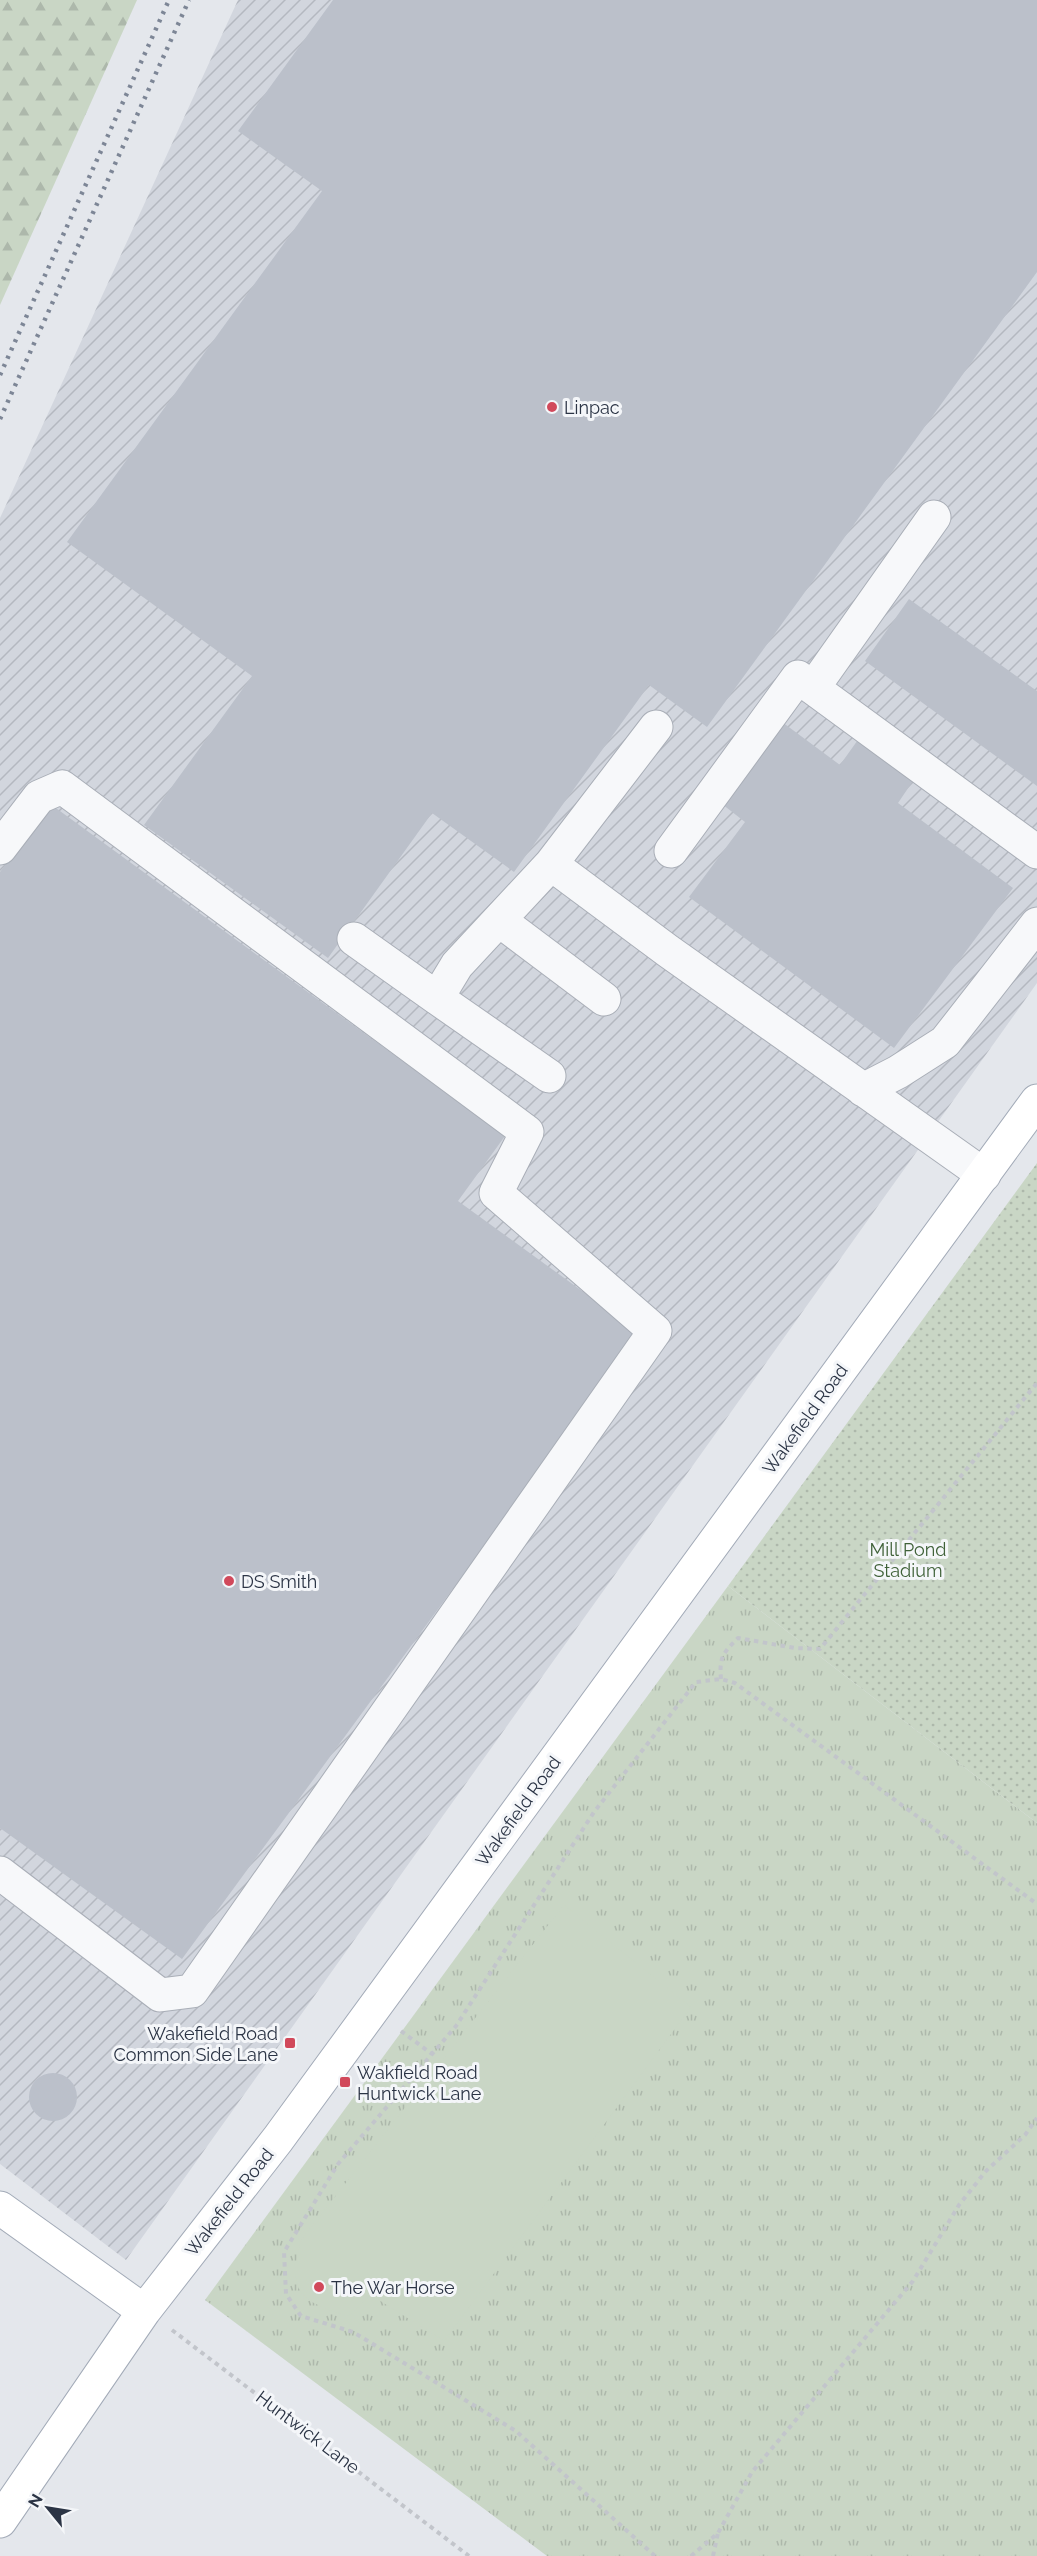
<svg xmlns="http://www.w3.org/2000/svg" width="1037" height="2556" font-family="Raleway,sans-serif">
  <defs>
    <pattern id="industrial-furrows" width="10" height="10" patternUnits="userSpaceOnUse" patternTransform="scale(1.5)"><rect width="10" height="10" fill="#d2d6de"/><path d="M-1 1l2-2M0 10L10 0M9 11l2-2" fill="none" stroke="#b4b8c0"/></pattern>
    <pattern id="grass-tufts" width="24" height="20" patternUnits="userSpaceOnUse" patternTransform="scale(1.5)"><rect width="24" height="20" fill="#c9d6c5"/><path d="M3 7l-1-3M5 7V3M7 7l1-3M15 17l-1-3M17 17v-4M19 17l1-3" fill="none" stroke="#adb8ab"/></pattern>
    <pattern id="forest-firs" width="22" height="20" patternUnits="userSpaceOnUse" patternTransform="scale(1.5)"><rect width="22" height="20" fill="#c9d6c5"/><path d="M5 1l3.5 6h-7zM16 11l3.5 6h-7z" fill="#adb8ab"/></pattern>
    <pattern id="park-dots" width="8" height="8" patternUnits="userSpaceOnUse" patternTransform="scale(1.5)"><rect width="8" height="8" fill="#c9d6c5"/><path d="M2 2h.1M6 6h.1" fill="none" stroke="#adb8ab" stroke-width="1.8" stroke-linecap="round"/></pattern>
  </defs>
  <rect width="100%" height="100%" fill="#e4e7ec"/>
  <path fill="url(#industrial-furrows)" d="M238,0H1037V983L126,2260L0,2164V518Z"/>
  <path fill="url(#grass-tufts)" d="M728,1586L1037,1823V2556H547L205,2300Z"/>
  <path fill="url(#forest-firs)" d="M0,0H137L0,305Z"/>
  <path fill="url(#park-dots)" d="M1037,1163V1823L728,1586Z"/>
  <path fill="#c9d6c5" d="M564,1905L691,2007L444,2341L371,2295L348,2316C300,2301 287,2293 301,2240Z"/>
  <path fill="#bbc0ca" d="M333,0H1037V272L707,727L649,685L514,872L432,813L328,958L144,825L252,676L67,542L322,191L238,131Z
    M909,599L1037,691V786L865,661Z
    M782,722L840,765L860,737L915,778L898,803L1013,888L894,1048L689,897L745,822L722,804Z
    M49,803L505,1136L458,1201L640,1333L182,1959L0,1828V872Z
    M29 2097a24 24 0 1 1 48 0a24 24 0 1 1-48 0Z"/>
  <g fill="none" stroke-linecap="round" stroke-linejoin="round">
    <defs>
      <path id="minor" d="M813,688L934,517
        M0,848L39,797L62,787L527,1132L496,1193L655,1331L192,1991L160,1995L0,1873
        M671,851L798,677L1037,852
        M551,864L656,727
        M499,920L604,999
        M354,939L437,998L457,965L551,864L668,951L984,1175
        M437,998L549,1076
        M863,1090L898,1072L945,1042L1037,924"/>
      <path id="major" d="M0,2208L144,2311
        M0,2521L144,2311L278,2139L1037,1101"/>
    </defs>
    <use href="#minor" stroke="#a9aeb7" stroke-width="35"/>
    <use href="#major" stroke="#a3abb8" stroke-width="35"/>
    <path stroke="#c2c5cb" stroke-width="4" stroke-dasharray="4.5 4.5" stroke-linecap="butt" d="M721,1679C719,1657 723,1653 738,1638L795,1648L820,1649L1037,1383
      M401,2031L432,2054
      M172,2330L469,2556
      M655,2556L516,2431L353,2332L301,2316L286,2294L284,2252L338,2164L456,2026L594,1812L696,1682L721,1679L735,1683L1037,1904
      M691,2556L718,2533L752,2472L913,2281L959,2205L986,2171L1025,2135L1037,2118
      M713,2556L718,2533"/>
    <use href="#minor" stroke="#f7f8fa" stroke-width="33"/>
    <use href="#major" stroke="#fff" stroke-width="33"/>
    <path stroke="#7d8696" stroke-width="4.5" stroke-dasharray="3 6" stroke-linecap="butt" d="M0,375L169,0
      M0,419L189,0"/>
  </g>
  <g fill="#d1495b" stroke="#f4f6f9" stroke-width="2">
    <circle cx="552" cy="407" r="6"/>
    <circle cx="229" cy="1581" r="6"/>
    <rect x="284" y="2037" width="12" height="12" rx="3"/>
    <rect x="339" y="2076" width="12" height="12" rx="3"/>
    <circle cx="319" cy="2287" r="6"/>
  </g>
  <g text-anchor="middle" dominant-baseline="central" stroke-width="6" stroke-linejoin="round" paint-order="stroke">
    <g font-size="18" fill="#2b3445" stroke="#f4f6f9" text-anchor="start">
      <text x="564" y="407">Linpac</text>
      <text x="241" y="1581">DS Smith</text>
      <text x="278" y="2033" text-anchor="end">Wakefield Road<tspan x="278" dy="21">Common Side Lane</tspan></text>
      <text x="357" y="2072">Wakfield Road<tspan x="357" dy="21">Huntwick Lane</tspan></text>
      <text x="331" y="2287">The War Horse</text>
    </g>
    <g font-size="18" fill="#2b3445" stroke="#f4f6f9">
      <text transform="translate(805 1419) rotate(-54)">Wakefield Road</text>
      <text transform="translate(518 1811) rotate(-54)">Wakefield Road</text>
      <text transform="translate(229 2202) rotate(-52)">Wakefield Road</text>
      <text transform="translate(308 2432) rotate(37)">Huntwick Lane</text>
    </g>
    <g font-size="18" fill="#3f6138" stroke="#f4f6f9">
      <text x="908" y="1549">Mill Pond<tspan x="908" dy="21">Stadium</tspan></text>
    </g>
  </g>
  <g transform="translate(48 2508) rotate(300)" stroke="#f4f6f9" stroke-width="4.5" paint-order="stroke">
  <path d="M0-4.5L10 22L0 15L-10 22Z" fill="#2b3445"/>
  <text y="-9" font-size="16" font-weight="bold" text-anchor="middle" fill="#2b3445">N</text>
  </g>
</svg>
